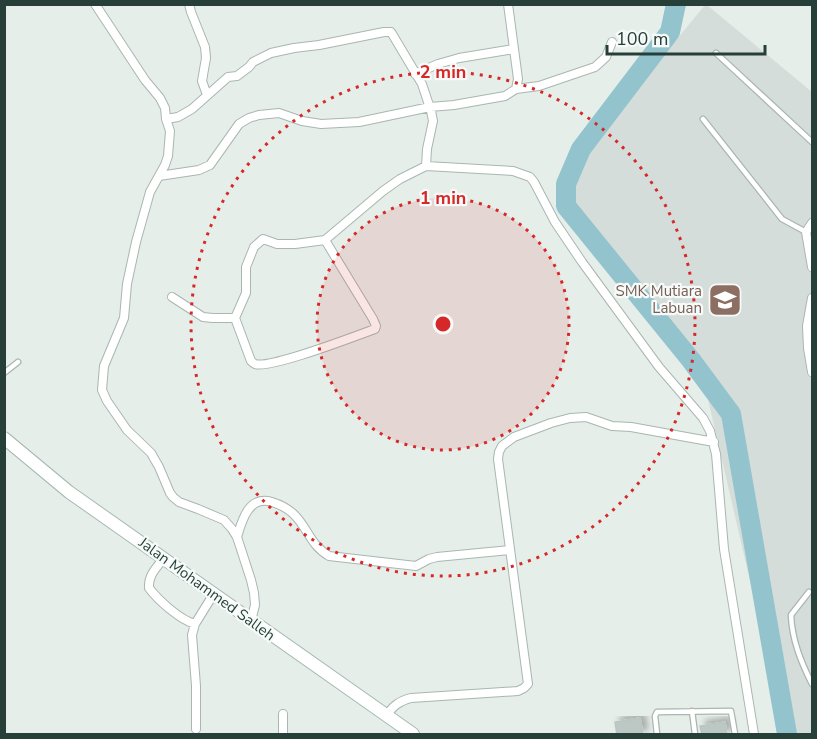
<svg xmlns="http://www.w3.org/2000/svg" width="817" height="739" font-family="'Nunito Sans',sans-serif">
  <defs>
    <filter id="shadow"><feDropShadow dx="5" dy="-5" stdDeviation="3" flood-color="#0004"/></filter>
  </defs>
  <rect width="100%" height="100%" fill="#e6eeea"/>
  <path fill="#d4ddd9" d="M705,5H707L812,92V734H786L780,711L707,395L568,204L581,156Z"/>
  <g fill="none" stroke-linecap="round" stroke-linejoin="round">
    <path stroke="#93c4cd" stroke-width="20" d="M676,4L670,32L581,149L566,184V206L691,360L731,414L787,734"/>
  </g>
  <path fill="#bbc8c3" stroke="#b9c7c1" stroke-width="1.5" filter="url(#shadow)" d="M640,718L643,735H617L615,722Z
    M725,722L727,735H702L700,726Z"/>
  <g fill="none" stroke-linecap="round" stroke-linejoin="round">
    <defs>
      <path id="service" d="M716,53L812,142
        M703,119L782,219L806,232
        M4,373L18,362
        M809,592L791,615C792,640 801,662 812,684
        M692,711L695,734
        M657,734L655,716L657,712L731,711L735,734"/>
      <path id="minor" d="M95,4L145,80L160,98L165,108L166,119L170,131L168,156L165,165L150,192L136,242L127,284L124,318L104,366L102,390L107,401L127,430L151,453L159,467L170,493L173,497L179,502L198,509L224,520L232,529L237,537L251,580L254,593L255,605L251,621
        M189,4L191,12L205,47L206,58L202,81L207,95
        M508,4L518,79L516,89
        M415,74L438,64L459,58L514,49
        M166,119L178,117L192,109L228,77L237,76L249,67L253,62L271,53L294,48L319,45L384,32H391L422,84L431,111L433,121L427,149L426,166
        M159,176L199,170L210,165L239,124L249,118L259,115L279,113L302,121L321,124L359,122L430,107L454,105L505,96L516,89L539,86L595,67L606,57L612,42
        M812,223L806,232L812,267
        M172,297L203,317L213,318H235L251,361C252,362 253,363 255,364C271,369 355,336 375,329L376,326L373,319L325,240
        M812,298L807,326L808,348L812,372
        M235,318L246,293V267L254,247L263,239L277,244H295L325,240L383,191L400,179L426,166L513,171L530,177L534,182L555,222L582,262L659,367L703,418L710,431L716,454L724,549L754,734
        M237,537C242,520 249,495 272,502C308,513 303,541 329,556L416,566L429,559L437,557L510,550
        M164,558C157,567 148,575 149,588C158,600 180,620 195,624L192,635L196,686V729
        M195,624L213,595
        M283,714V734
        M386,716C393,706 399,701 411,698L518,691L524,688L528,684L498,459L499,452L502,446L514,437L551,423L570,418L586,417L612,426L631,427L714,442"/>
      <path id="secondary" d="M4,438L69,492L413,734"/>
    </defs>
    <use href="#service" stroke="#a9b6b1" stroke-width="7"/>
    <use href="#minor" stroke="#a9b6b1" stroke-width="10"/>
    <use href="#secondary" stroke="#a5b9b2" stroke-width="14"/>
    <use href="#service" stroke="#fff" stroke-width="4.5"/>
    <use href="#minor" stroke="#fff" stroke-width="8"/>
    <use href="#secondary" stroke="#fff" stroke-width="12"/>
  </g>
  <circle cx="443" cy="324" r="126" fill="#d62828" fill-opacity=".12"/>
  <g fill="none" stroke="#d62828" stroke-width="3" stroke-dasharray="3 6">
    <circle cx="443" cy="324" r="126"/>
    <circle cx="443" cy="324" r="252"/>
  </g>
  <defs>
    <symbol id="school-square" viewBox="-11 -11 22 22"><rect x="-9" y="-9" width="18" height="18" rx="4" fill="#8d6e63" stroke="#f6faf8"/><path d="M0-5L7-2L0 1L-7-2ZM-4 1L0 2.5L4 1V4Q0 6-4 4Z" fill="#fff"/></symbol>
  </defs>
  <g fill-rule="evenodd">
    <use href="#school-square" x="706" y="281" width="38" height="38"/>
  </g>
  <g text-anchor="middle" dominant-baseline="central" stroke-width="4.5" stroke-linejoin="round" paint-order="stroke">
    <g font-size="15" fill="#785e54" stroke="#f6faf8" text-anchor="end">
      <text x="702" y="291">SMK Mutiara<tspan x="702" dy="17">Labuan</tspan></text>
    </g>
    <g font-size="15" fill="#263f38" stroke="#f6faf8">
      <text transform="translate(207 589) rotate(36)">Jalan Mohammed Salleh</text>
    </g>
  </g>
  <circle cx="443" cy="324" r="9" fill="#d62828" stroke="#f6faf8" stroke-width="3"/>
  <g font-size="18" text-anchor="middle" font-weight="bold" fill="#d62828" stroke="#f6faf8" stroke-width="4.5" stroke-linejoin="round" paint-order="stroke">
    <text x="443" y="78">2 min</text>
    <text x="443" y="204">1 min</text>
  </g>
  <rect width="817" height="739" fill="none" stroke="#263f38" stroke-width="12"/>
  <path d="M607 45v9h158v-9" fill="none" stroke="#263f38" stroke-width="3"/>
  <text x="616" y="45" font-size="18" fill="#263f38" stroke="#f6faf8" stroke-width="4.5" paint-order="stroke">100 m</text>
</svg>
